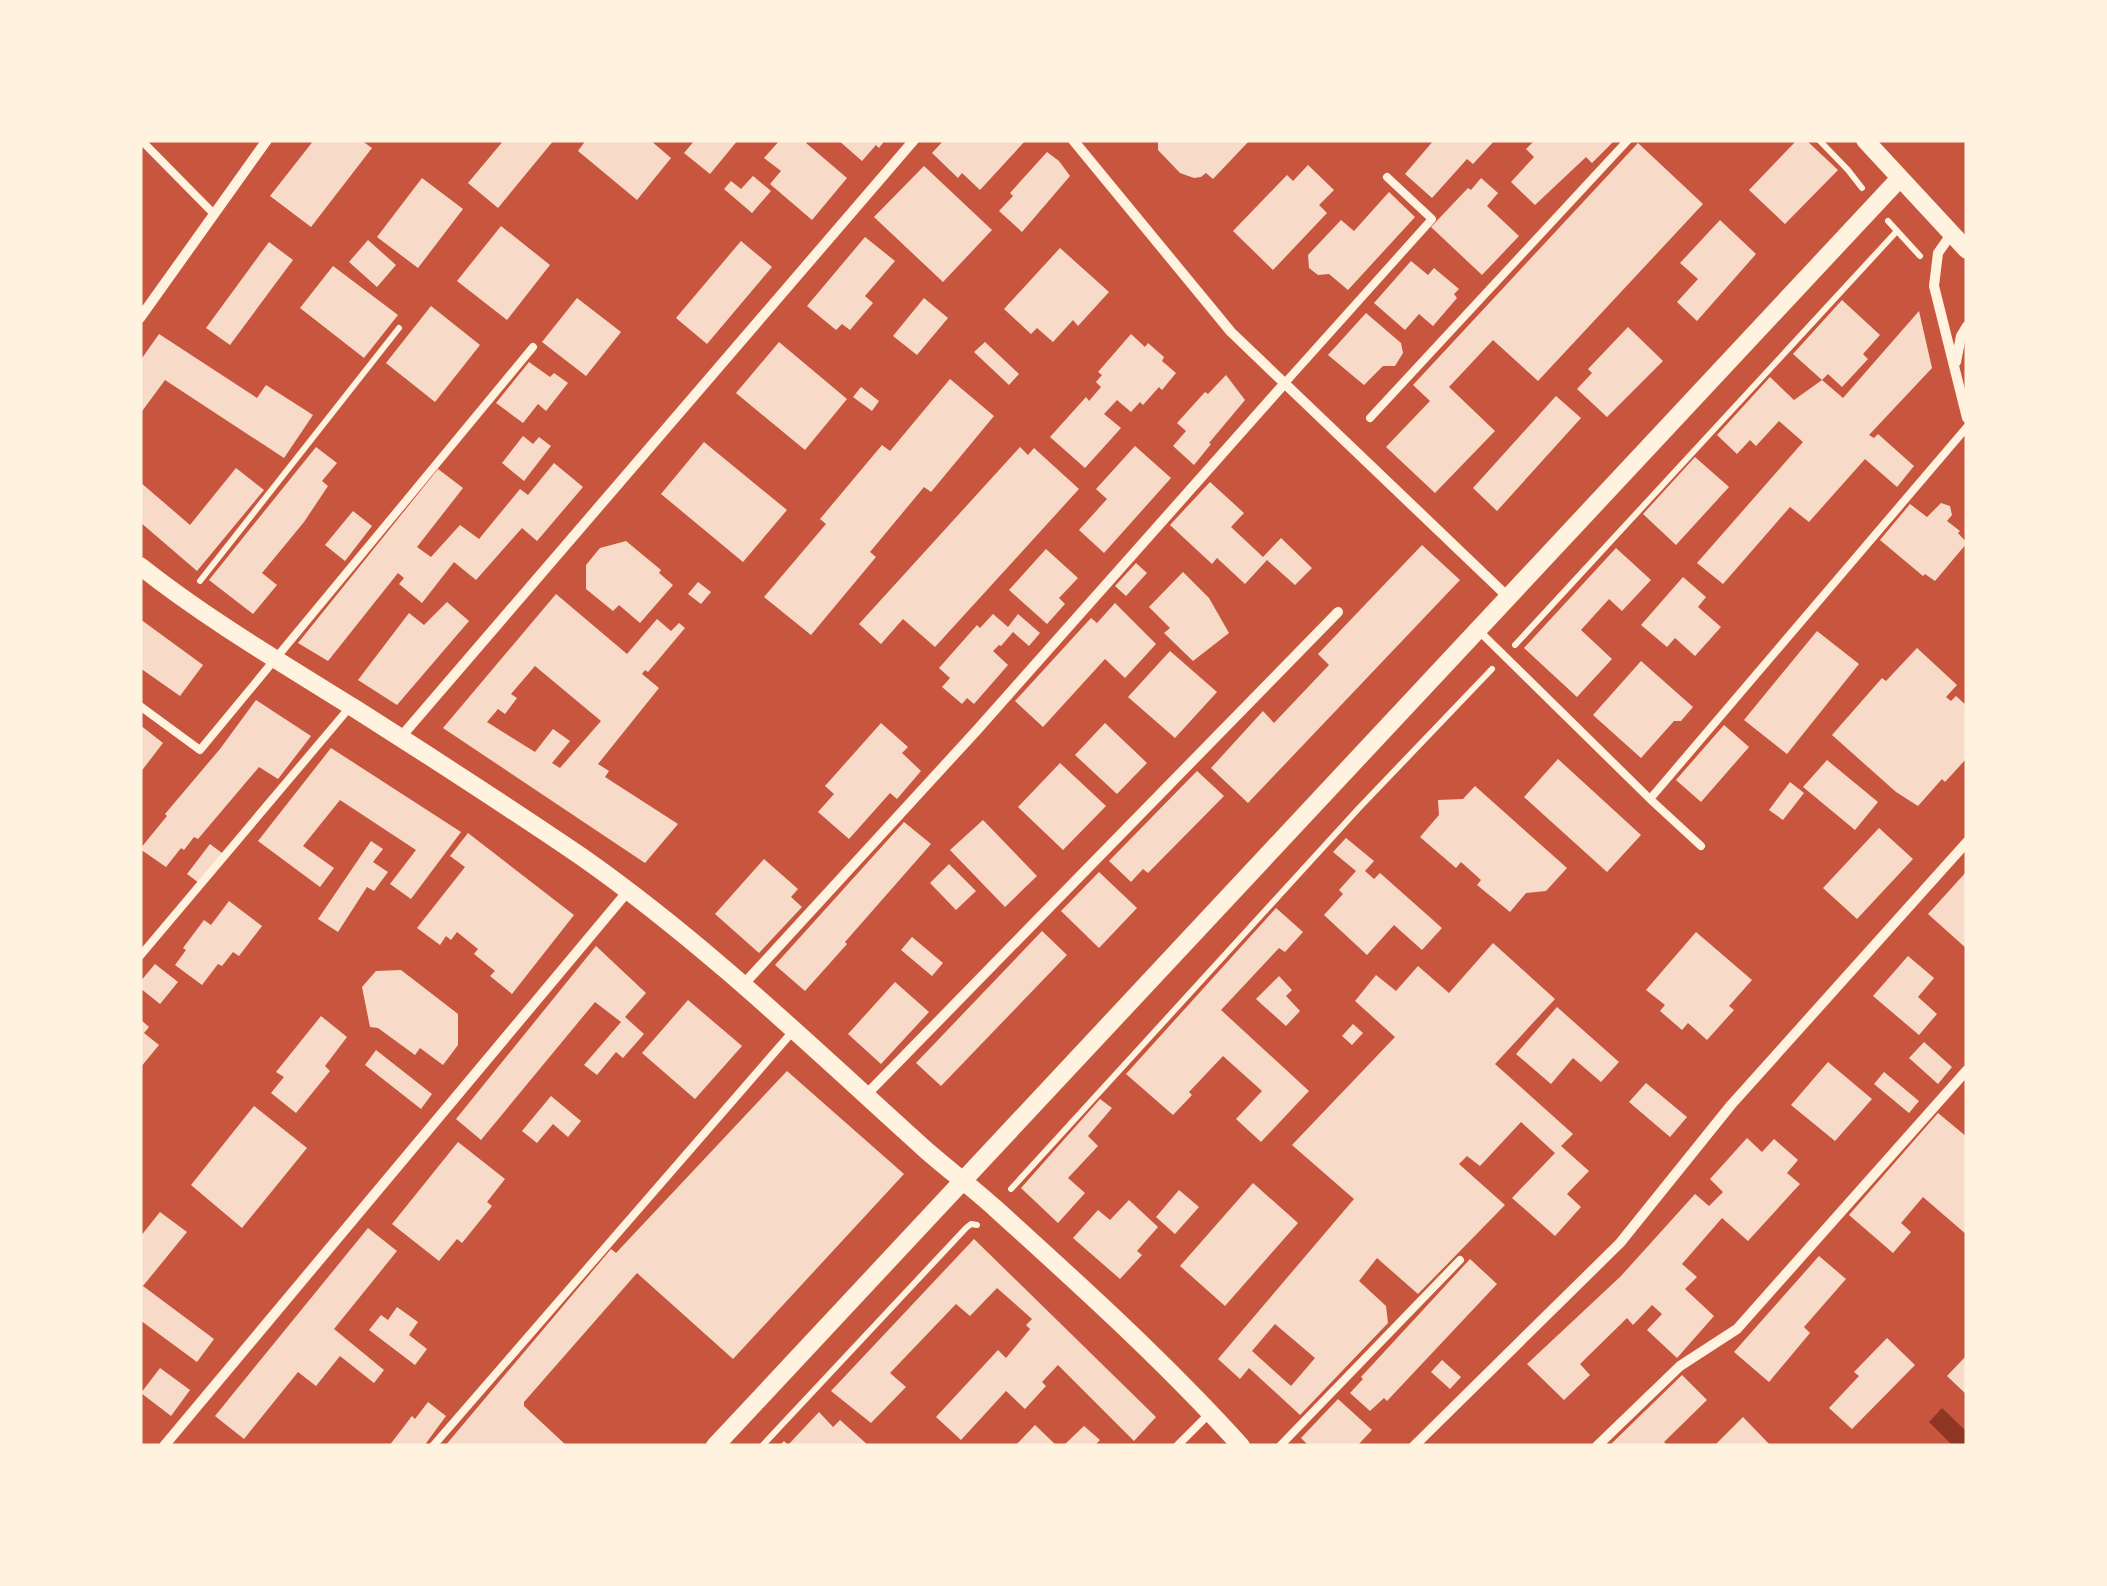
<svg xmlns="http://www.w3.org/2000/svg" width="2107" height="1586" font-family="Lato,sans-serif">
  <rect width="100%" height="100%" fill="#c8553d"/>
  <path fill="#8f3625" d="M1942,1408L1967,1432V1446H1953L1929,1422Z"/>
  <path fill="#f7dbc8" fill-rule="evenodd" d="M314,140H361L372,148L311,227L270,196Z
    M504,140H554L498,208L468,183Z
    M586,140H650L671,158L637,200L578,151Z
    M695,140H738L710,174L684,153Z
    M780,140H809L806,143L847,178L812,220L770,184L781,171L764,158Z
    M838,140H885L879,148L876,145L862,161Z
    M944,140H1026L980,190L962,173L958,178L932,153Z
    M1158,140H1250L1213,179L1206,173L1201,177L1194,178L1180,173L1158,150Z
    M1434,140H1495L1473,164L1467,159L1432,198L1405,174Z
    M1535,140H1615L1592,163L1586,157L1535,205L1511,182L1534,157L1526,149Z
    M1797,140H1806L1838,170L1785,224L1749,190Z
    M1638,143L1703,204L1538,381L1493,340L1449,387L1495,431L1435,493L1386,447L1430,401L1413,385Z
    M1047,152L1059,161L1070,176L1022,232L999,211L1013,196L1010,193Z
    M1308,165L1334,190L1319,205L1327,213L1273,270L1233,231L1287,175L1293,181Z
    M924,166L992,230L943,282L874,217Z
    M753,176L771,191L752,213L724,189L731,181L741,189Z
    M422,178L463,209L418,268L377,237Z
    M1481,178L1498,193L1487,206L1519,236L1482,275L1431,227L1468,188L1471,190Z
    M1389,192L1415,217L1348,290L1329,274L1318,275L1309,268L1308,255L1341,220L1354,231Z
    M1720,220L1756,254L1697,321L1677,302L1698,279L1680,263Z
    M501,226L550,265L507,320L457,281Z
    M865,237L895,261L865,296L873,303L850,330L842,324L836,330L807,306Z
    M368,240L396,265L377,287L349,262Z
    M741,241L772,267L707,344L676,318Z
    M269,242L293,260L230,345L206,328Z
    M1060,248L1109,292L1078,326L1073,320L1053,342L1037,328L1031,334L1004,309Z
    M1411,261L1428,275L1434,268L1459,289L1454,294L1457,298L1433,326L1419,314L1405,330L1374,303Z
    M333,266L398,315L364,358L300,308Z
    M577,298L621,332L586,376L542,342Z
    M924,298L948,318L917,355L893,336Z
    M1842,300L1880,335L1863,354L1868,359L1842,387L1828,374L1822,380L1843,398L1919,311L1932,368L1869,435L1874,438L1878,434L1914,466L1897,487L1865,459L1809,522L1790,507L1723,584L1697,563L1803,442L1779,421L1756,446L1750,440L1737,454L1717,435L1770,377L1794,400L1822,380L1793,354Z
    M431,306L480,345L435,402L386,363Z
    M1366,313L1401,343L1403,353L1395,366H1383L1364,385L1328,355Z
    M1628,327L1663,361L1607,417L1577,389L1592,373L1588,369Z
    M159,334L257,398L266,385L313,415L284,458L165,380L140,414V361Z
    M1131,334L1145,347L1148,343L1164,357L1162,361L1176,373L1162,390L1159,387L1143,405L1140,402L1131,412L1117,400L1104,414L1121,428L1085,468L1050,437L1086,397L1089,401L1101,387L1096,382L1102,375L1098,372Z
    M779,342L847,399L805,450L736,393Z
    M985,342L1019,374L1009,385L974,352Z
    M529,362L550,377L554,373L568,383L546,411L538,404L523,423L496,403Z
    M1226,375L1245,400L1209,443L1211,444L1194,465L1173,446L1186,431L1177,423L1205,392L1208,394Z
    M950,379L994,416L931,492L924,487L870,552L876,557L811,635L764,597L826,524L820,519L882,445L890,451Z
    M861,387L879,401L872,411L853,397Z
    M1556,396L1581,418L1497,511L1473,488Z
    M523,436L533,444L539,437L551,446L524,481L502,463Z
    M704,442L787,510L743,562L661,494Z
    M1135,446L1171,478L1104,553L1079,530L1107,499L1096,489Z
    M316,447L337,463L322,481L328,486L304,522L262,573L277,585L253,614L209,580Z
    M1020,447L1028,455L1034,448L1079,489L935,647L903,619L881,644L859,624Z
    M1695,457L1729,487L1676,545L1643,514Z
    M554,463L583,487L537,541L522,528L476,580L454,562L422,603L399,584L404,578L398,573L328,661L298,643L438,469L463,488L417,547L431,557L460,525L479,539L520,489L528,495Z
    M236,468L264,490L197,571L140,522V482L190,525Z
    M1210,482L1244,513L1231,527L1263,557L1281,538L1312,568L1295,585L1267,560L1245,584L1217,558L1212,564L1170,525Z
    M1941,503L1950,506L1952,515L1947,521L1960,531L1958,533L1967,543L1935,581L1925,574L1923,576L1880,540L1910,504L1927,517Z
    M353,511L372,526L345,561L325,545Z
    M626,541L661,570L659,573L673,585L640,623L619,605L613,611L586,589V565L600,548Z
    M1422,545L1460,580L1248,803L1211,768L1263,711L1274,723L1329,665L1318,654Z
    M1616,548L1651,580L1622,611L1609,599L1581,630L1612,659L1577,697L1524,648Z
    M1046,549L1078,578L1059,598L1065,604L1047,624L1009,590Z
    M1136,563L1147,573L1126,596L1115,586Z
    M1183,572L1209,598L1229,633L1193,661L1164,633L1170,628L1149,607Z
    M1683,577L1706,597L1698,607L1721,627L1695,656L1675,638L1667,647L1641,625Z
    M698,582L711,592L701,604L688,594Z
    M556,594L627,654L657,619L671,631L679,623L685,628L648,672L645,670L642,674L659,688L598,764L609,771L605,777L678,824L645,863L443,728ZM535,666L601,721L560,768L552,763L570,741L553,729L535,752L487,722L498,709L505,714L517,698L511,694Z
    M447,602L469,621L397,705L358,680L409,613L424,625Z
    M1115,603L1156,644L1125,678L1105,659L1043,727L1015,701L1091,618L1097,623Z
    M993,614L1008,627L1018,614L1040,633L1029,646L1013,632L1001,646L999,645L993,651L1008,665L974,704L967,698L962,704L942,687L950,678L939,668L977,625L980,628Z
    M140,619L203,665L180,696L140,668Z
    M1817,631L1859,664L1787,754L1744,720Z
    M1917,648L1957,685L1946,697L1951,701L1956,696L1967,706V758L1945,782L1942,779L1918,806L1896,792L1832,735L1882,678L1886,681Z
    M1170,651L1217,692L1175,738L1128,697Z
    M1641,661L1693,707L1681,721H1674L1641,758L1593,715Z
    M256,700L311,736L278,779L259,767L198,839L194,837L184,850L181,848L166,867L140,849L167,816L165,814L220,749Z
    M881,723L908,747L902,753L921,771L897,799L890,793L849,839L818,812L834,794L825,786Z
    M1105,723L1147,763L1117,794L1075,755Z
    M140,725L163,743L140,773Z
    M1724,725L1749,747L1701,802L1676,780Z
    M331,748L461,832L411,899L390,884L416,850L340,800L303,846L334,868L320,887L258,841Z
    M1558,759L1641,835L1607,872L1524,797Z
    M1827,760L1878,802L1855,830L1803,787Z
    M1060,763L1106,806L1063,850L1018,807Z
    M1197,771L1224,796L1148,873L1143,869L1131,882L1109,861Z
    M1790,782L1804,793L1783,820L1769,810Z
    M1475,786L1567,868L1546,891L1526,893L1510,912L1477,885L1481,880L1461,862L1456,868L1420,837L1439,815L1438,800L1463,799Z
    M983,820L1037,876L1005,907L950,850Z
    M904,822L931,844L845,942L847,944L805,991L775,965Z
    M1879,828L1913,859L1857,919L1823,888Z
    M468,833L574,915L512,994L490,976L495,971L474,954L478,949L457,932L451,940L446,936L440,945L417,928L465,867L450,856Z
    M1346,838L1374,861L1365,871L1374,879L1380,873L1442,928L1422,950L1394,925L1367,955L1324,915L1343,894L1339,890L1356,871L1333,852Z
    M371,841L383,849L373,862L388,872L374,891L367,887L338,932L318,919Z
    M210,844L222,853L199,883L187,874Z
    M764,859L798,889L791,897L802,907L759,953L715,914Z
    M949,864L976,891L956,910L930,883Z
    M1967,871V949L1928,914Z
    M1099,872L1137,908L1099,948L1061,911Z
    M229,901L262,926L239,956L233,952L222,966L218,964L202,985L175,965L186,950L183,948L204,920L211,925Z
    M1276,908L1303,932L1285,952L1279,948L1221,1010L1309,1091L1261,1142L1236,1119L1262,1091L1223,1056L1189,1092L1192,1095L1173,1115L1126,1074Z
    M1042,931L1067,955L941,1086L916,1063Z
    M1696,932L1752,980L1729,1006L1734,1010L1707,1040L1688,1023L1682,1030L1660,1011L1665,1005L1646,990Z
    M912,937L943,963L932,976L901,950Z
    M1493,943L1555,999L1495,1064L1573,1134L1561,1146L1589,1171L1567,1194L1581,1207L1555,1236L1512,1198L1555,1153L1521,1122L1480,1166L1467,1156L1459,1164L1505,1205L1418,1294L1377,1258L1359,1281L1386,1306L1388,1323L1300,1415L1249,1368L1240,1379L1218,1359L1354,1199L1292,1145L1395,1037L1355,1001L1376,975L1396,991L1418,966L1449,993ZM1275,1324L1315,1358L1291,1386L1252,1351Z
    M596,946L646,993L625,1017L644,1034L623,1058L616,1052L597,1075L584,1065L621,1022L595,1002L481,1140L456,1119Z
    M1908,956L1934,978L1918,997L1937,1014L1919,1035L1873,996Z
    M155,964L178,982L160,1004L140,988V982Z
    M401,970L458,1014V1045L443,1065L420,1048L415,1055L378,1028L370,1027L362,987L376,971Z
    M1279,976L1292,990L1286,996L1300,1011L1286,1026L1256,999Z
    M895,982L929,1012L881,1064L848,1034Z
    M688,1000L742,1046L695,1099L642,1053Z
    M1557,1007L1619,1062L1601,1082L1573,1058L1551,1084L1516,1054Z
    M321,1016L347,1037L325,1066L330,1071L296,1113L271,1093L284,1077L276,1072Z
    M140,1019L149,1027L144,1033L159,1045L140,1068Z
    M1353,1024L1363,1033L1352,1045L1342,1036Z
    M1924,1042L1952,1067L1938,1084L1909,1058Z
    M376,1050L432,1094L421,1109L365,1065Z
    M1828,1062L1872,1099L1835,1141L1791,1105Z
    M787,1071L904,1174L733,1359L637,1273L524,1402V1406L567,1446H445L611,1249L616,1253Z
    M1884,1072L1919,1101L1909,1113L1874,1084Z
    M1646,1083L1687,1117L1670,1137L1629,1102Z
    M551,1096L581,1121L568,1137L553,1124L537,1143L522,1131Z
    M1100,1099L1112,1108L1088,1136L1098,1146L1068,1178L1085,1193L1058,1223L1021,1188Z
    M254,1106L307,1148L242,1228L191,1185Z
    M1938,1113L1967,1137V1235L1923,1197L1901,1223L1911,1232L1893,1253L1849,1215Z
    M1747,1138L1762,1152L1774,1139L1798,1160L1787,1173L1800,1184L1748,1241L1722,1218L1682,1264L1697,1277L1685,1289L1714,1316L1677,1358L1647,1330L1662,1314L1652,1305L1633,1325L1627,1318L1580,1364L1590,1375L1564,1400L1527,1364L1621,1276L1695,1194L1709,1206L1723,1192L1710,1179Z
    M458,1142L505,1179L487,1202L492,1206L462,1243L457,1239L439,1261L392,1224Z
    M1253,1183L1298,1223L1225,1306L1180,1266Z
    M1179,1190L1199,1207L1175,1234L1156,1217Z
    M1129,1200L1158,1227L1137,1251L1142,1255L1120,1279L1073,1238L1098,1210L1110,1220Z
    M160,1212L187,1232L143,1286L214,1339L197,1362L140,1320V1291L143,1286L140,1284V1237Z
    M368,1228L397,1251L334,1329L384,1370L374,1383L340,1356L316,1386L298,1372L244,1439L215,1416Z
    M974,1239L1156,1417L1134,1441L1058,1365L1042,1382L1046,1386L1025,1409L1006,1391L961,1440L936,1417L998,1350L1006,1358L1030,1329L1026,1325L1032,1319L997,1288L970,1316L956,1304L890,1373L906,1387L871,1423L831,1391Z
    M1819,1256L1846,1279L1804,1327L1810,1333L1769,1382L1734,1352Z
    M1470,1259L1497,1284L1387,1401L1384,1398L1370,1411L1350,1393L1363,1379L1361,1377Z
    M397,1307L418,1322L409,1335L427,1349L415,1365L369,1330L381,1315L388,1320Z
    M1887,1338L1915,1365L1852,1429L1829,1408L1859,1376L1854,1372Z
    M1967,1355V1395L1947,1376Z
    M1442,1360L1461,1377L1450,1389L1431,1372Z
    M160,1368L190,1390L171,1416L141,1393Z
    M1682,1375L1707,1400L1664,1442L1668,1446H1609Z
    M1338,1399L1372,1430L1357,1446H1309L1301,1438Z
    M428,1402L446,1416L424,1446H389L412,1416L415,1419Z
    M819,1412L833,1427L840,1420L869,1446H779L784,1441L788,1445Z
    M1743,1417L1771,1446H1714Z
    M1035,1425L1057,1446H1015Z
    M1084,1426L1100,1440L1094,1446H1063Z"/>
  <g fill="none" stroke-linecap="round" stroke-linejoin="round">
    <path stroke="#fff3e0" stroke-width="6" d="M1819,140L1848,170L1862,188
      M1888,221L1920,256
      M200,581L399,328
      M1515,645L1897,231
      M1011,1189L1359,808L1492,669
      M762,1446L966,1228L971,1224L977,1225"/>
    <path stroke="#fff3e0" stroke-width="8" d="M141,140L214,214
      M1284,384L1432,219L1387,177
      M1370,418L1628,140
      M1477,629L1650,799L1701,846
      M140,706L200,750L533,347
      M1650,799L1967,427
      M140,956L350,707
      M433,1446L794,1030
      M1177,1446L1209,1414
      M1280,1446L1460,1260"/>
    <path stroke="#fff3e0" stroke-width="10" d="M1073,140L1231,332L1508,597
      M1952,233L1938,253L1934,286L1967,418
      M140,318L267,140
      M1956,362L1961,336L1967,326
      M400,738L914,140
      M743,985L977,730L1284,384
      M866,1095L1338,612
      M164,1446L628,891
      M1414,1446L1620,1243L1731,1105L1967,842
      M1597,1446L1680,1366L1737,1329L1967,1070"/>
    <path stroke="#fff3e0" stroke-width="18" d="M1865,140L1967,250
      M140,566C207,619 282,663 354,708C431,757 507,806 582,857C706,944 815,1050 927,1151C950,1171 974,1189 996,1209C1080,1285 1165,1362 1241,1446
      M715,1446L1900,178"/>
  </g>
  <rect width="2107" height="1586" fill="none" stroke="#fff3e0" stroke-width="285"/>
</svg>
